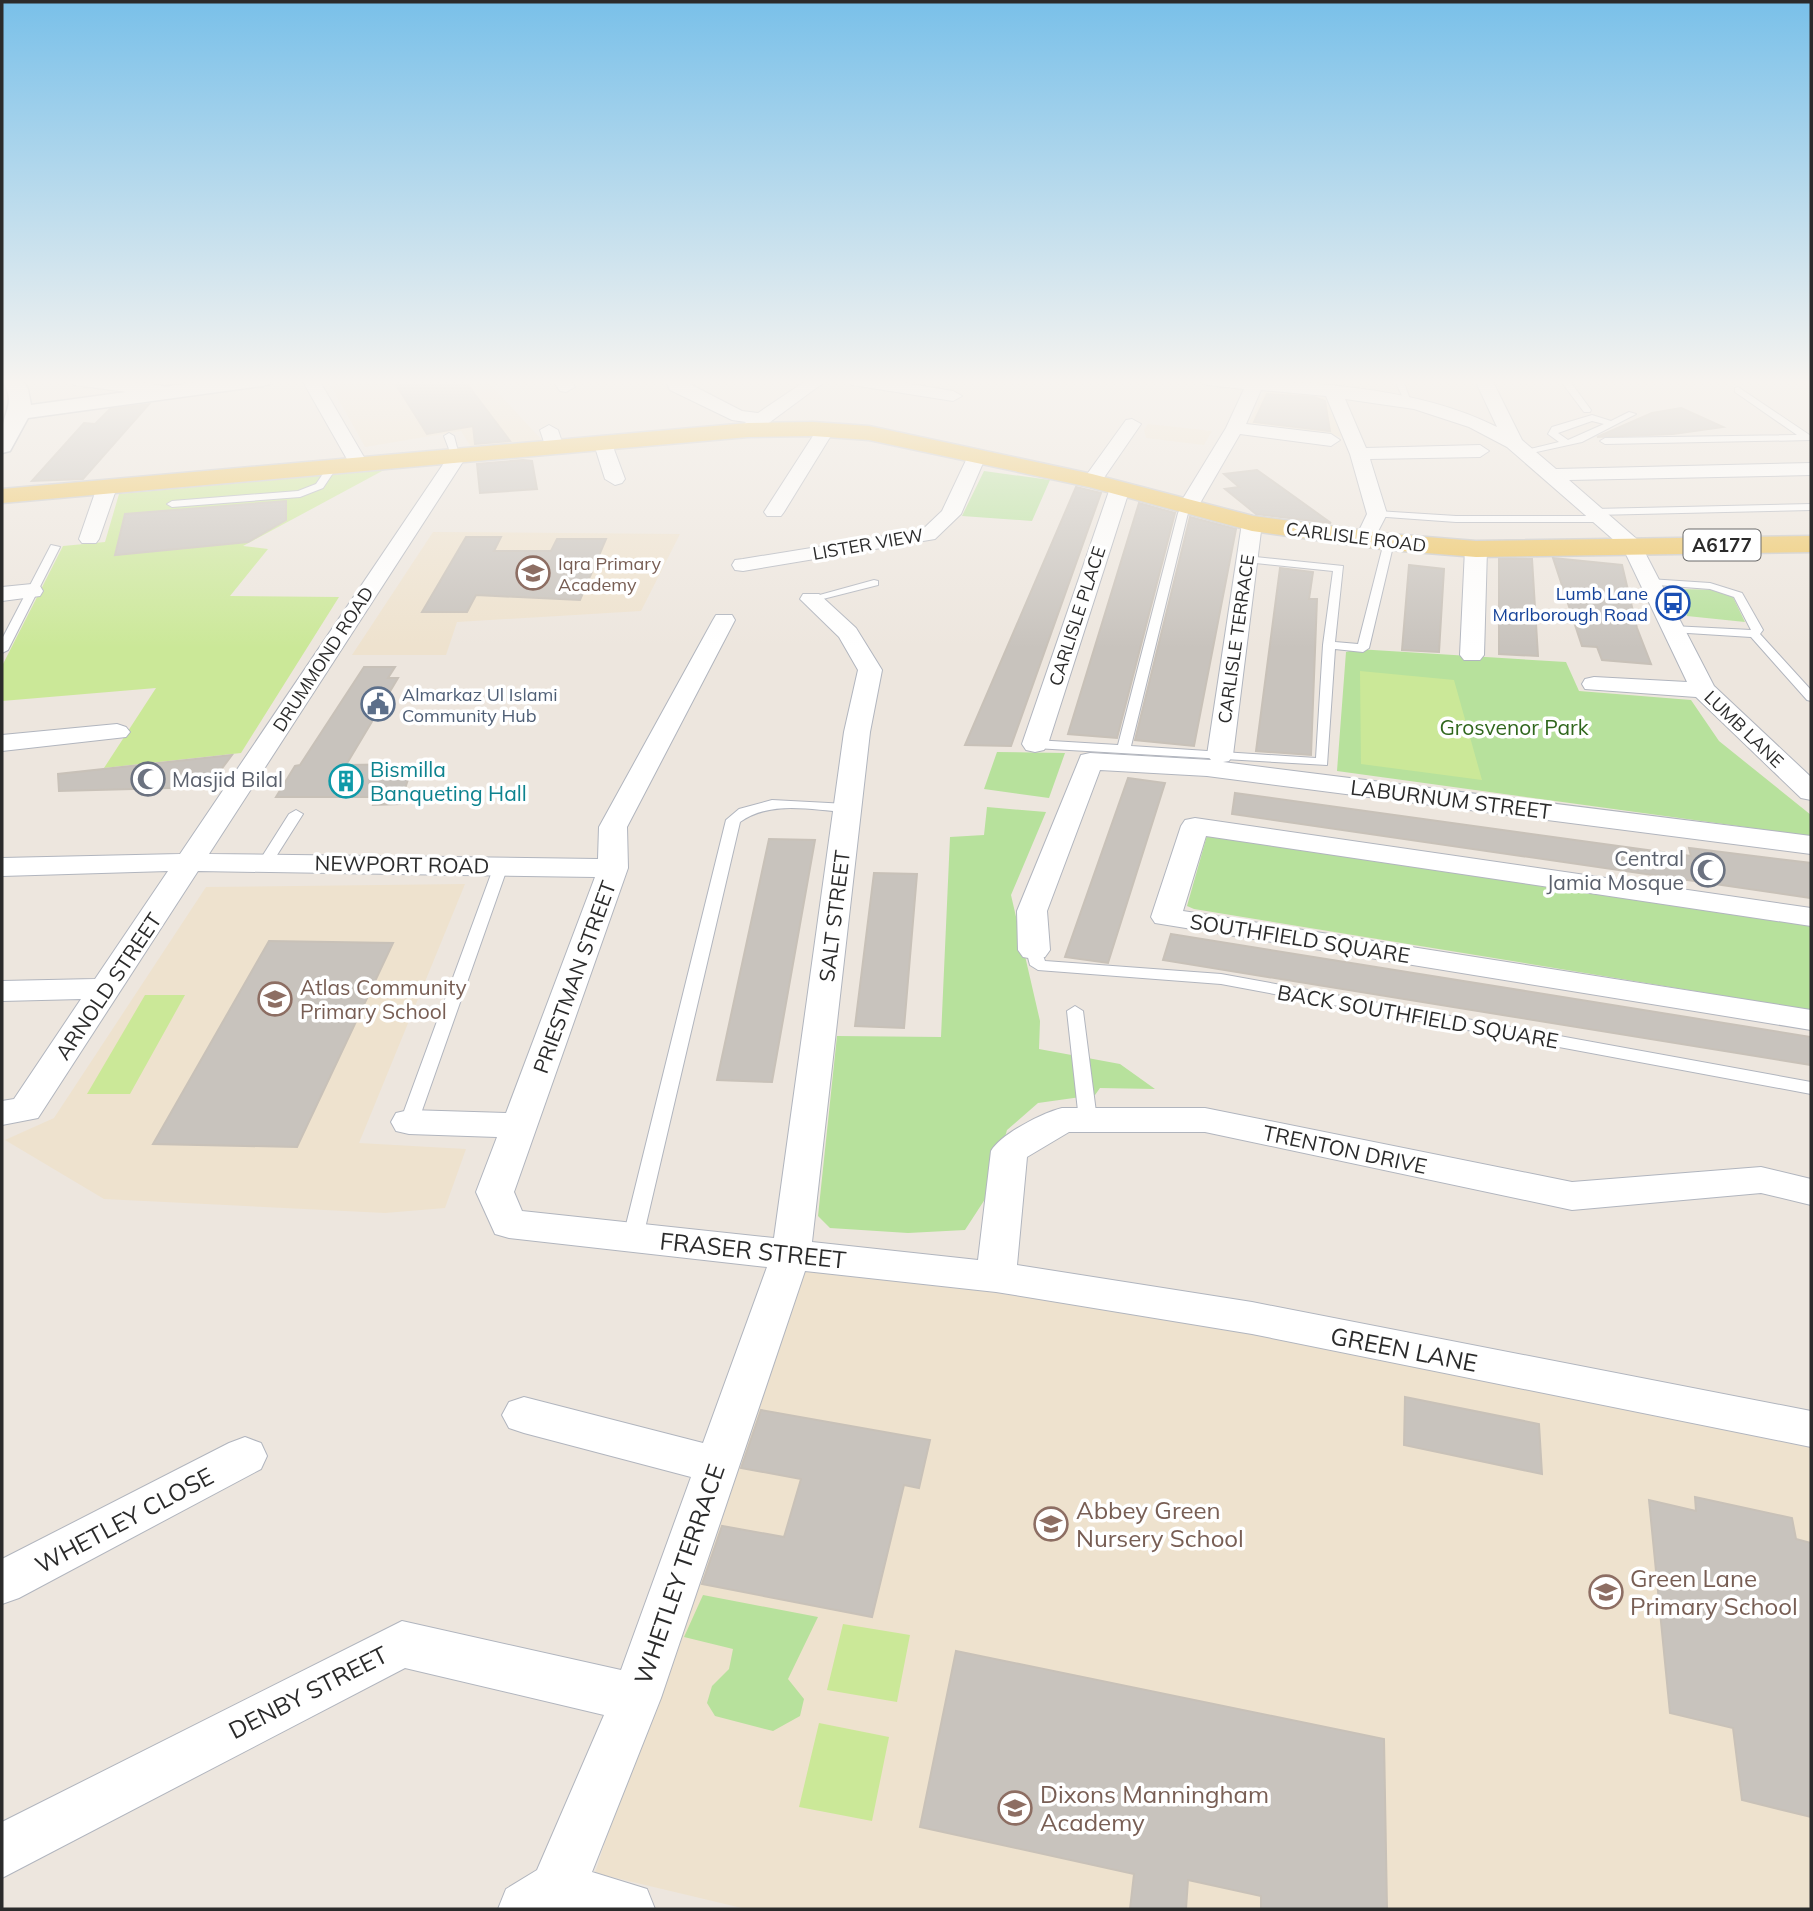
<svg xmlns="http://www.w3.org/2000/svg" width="1813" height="1911" font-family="Mulish,sans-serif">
  <rect width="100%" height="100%" fill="#ede6de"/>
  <path fill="#eee2ce" d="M372,380H486L542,440L471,447L461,431L365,447L331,386Z
    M1267,387L1329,394L1344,437L1248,425Z
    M1148,424L1212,431L1204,445L1146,438L1144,430Z
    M433,532L680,534L641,611L457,622L446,655H352Z
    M465,884L359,1143L466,1149L445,1208L385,1213L104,1199L5,1140L54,1118L206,887Z
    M800,1269L998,1291L1380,1355L1811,1441V1909H746L595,1873L727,1462Z"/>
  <path fill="#b7e19c" d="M984,471L1050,480L1032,521L962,516Z
    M1680,589L1718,590L1732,595L1745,622L1687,616Z
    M1357,649L1566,662L1579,691L1691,700L1719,741L1811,815V836L1337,771L1346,652Z
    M997,752L1065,753L1049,798L984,789Z
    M987,807L1046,812L1011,895L1040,1021L1039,1049L1120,1064L1155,1089L1100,1088L1095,1095L1038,1103L1007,1130L989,1193L965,1230L908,1233L830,1228L818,1216L837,1036L941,1037L950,837L984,835Z
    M1208,832L1811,922V1010L1194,909L1187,906Z
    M703,1595L818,1617L788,1679L804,1699L800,1716L773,1731L715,1716L707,1703L712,1686L729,1669L733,1649L684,1637Z"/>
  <path fill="#cbe898" d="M384,470L243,546L268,549L230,596L339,597L241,753L104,768L156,688L2,701V666L63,546L105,542L119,494Z
    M1360,671L1454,680L1482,780L1361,764Z
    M145,995H185L130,1094H87Z
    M843,1624L910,1635L897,1702L827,1690Z
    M819,1723L889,1737L872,1821L799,1807Z"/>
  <path fill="#c8c3bd" stroke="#c8c1b8" stroke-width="2" d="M418,380H464L510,441L475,444L473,426L427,434L395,383Z
    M1267,394L1314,397L1325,401L1330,431L1254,422Z
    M149,404L83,479L32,481L84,423L95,424L110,409Z
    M1681,408L1723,427L1673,434L1597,437L1652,413Z
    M523,460L532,461L537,489L480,493L477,464Z
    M1257,470L1331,523L1256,514L1225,489L1239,487L1224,474Z
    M1076,487L1101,493L1011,746L965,745Z
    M286,501V520L248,542L115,555L125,514Z
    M1139,503L1175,513L1117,738L1068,734Z
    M1190,517L1236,529L1194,746L1135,740Z
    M466,537H501L494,551H551L557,539H606L580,600L476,595L467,612H422Z
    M1553,558L1622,565L1637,628L1651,664L1602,660L1597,647L1582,646Z
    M1499,559H1532L1538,656L1499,654Z
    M1409,565L1444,569L1439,652L1402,650Z
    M1280,568L1313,572L1309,599H1317L1311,755L1256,751Z
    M364,667H395L388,678H398L346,765L413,764L400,804L373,805L376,797H276L295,766L300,765Z
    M232,755L208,787L59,791L58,774Z
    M1128,778L1165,783L1108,963L1065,957Z
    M1235,793L1691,856L1689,848L1811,863V898L1232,814Z
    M769,839L815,840L772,1082L717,1080Z
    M874,873L917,874L904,1028L855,1026Z
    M1171,934L1811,1037V1065L1163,960Z
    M269,941L393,943L297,1147L153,1144Z
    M1405,1397L1539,1424L1542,1474L1404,1445Z
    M761,1410L930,1440L919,1488L904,1485L872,1617L702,1584L722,1526L784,1537L801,1479L741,1468Z
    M1695,1497L1792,1518L1796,1539L1811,1543V1817L1742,1800L1733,1728L1670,1713L1649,1500L1696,1511Z
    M956,1651L1384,1739L1387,1909H1261V1896L1188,1880L1186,1909H1130L1134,1874L920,1827Z"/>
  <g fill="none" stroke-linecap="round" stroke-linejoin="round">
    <defs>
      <path id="lane" d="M1395,380H1403L1412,405H1406Z
        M1560,380H1569L1591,410L1590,412H1584Z
        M1738,387L1811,436V440L1605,444L1600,441L1605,438L1797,435L1735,392V388Z
        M1629,412L1636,414L1582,442L1523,455L1518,452L1559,442L1548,434L1552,427L1592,415L1611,421ZM1592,421L1604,424L1568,440L1558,433Z
        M449,433L454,436L460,459L452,457L444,436Z
        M329,465L337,467L323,488L300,497L172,507L167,504L172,501L298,491L316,484Z
        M1185,503L1194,505L1188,513L1131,746L1316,758L1323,645L1333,571L1246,562L1241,559L1246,556L1343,566L1335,642L1358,644L1384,542L1389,539L1394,542L1369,648L1363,652L1335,649L1327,765L1035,748L1028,744L1035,740L1118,745L1178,513Z
        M1811,504V510L1594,515L1589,512L1594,509Z
        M1377,511L1456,516H1603L1608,519L1603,522H1456L1373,516V512Z
        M51,545L60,547L8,650L2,653V639Z
        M1649,579L1710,583L1742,593L1763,630L1760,634L1811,690V701L1807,700L1751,637L1672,632L1666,629L1672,626L1751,630L1734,597L1710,589L1645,584V580Z
        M874,580L878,581V585L811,602L805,599Z
        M772,800L847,804L854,808L847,812C811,810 771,800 740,822L643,1237L640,1242L633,1244L626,1242L623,1237L726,820L739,809Z
        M296,810L303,814L272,863L265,867L260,866L258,863L289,814Z
        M501,862L508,866L418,1122L415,1126H403L400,1122L494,866Z
        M1034,945L1040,947L1045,961L1221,974L1811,1082V1094L1221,984L1038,970L1030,965L1026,950Z
        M1075,1006L1083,1011L1097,1120L1094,1124H1082L1079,1120L1067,1011Z"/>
      <path id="street" d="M66,380C87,380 168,380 181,393L172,398L74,385Z
        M302,380H319L368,464L366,468H352Z
        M552,380H569L575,387L566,392L560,391Z
        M665,380H682L742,411L758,413L807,380H827L754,434L748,435L739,430L746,422L732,420L670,390Z
        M844,380H886L953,391L962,396L953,401L852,385Z
        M1199,380C1292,380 1413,384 1497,427L1475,380H1492L1522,440L1556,469L1811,463V475L1569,480L1639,541L1714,686L1811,777V800L1801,798L1696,697L1585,689L1582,684L1585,679L1594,677L1687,682L1623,548L1507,447L1469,427L1414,409L1345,399L1366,448L1480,445L1489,451L1480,457L1370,459L1387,514L1372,543H1358L1355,539L1367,514L1350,454L1326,396L1261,390L1246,424L1331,434L1340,440L1331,446L1240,434L1199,505L1196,509H1182L1179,505L1226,428L1244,389L1207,385Z
        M1132,419L1141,424L1099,485H1085L1082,481L1085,477L1126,420Z
        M826,424L835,429L784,512L781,516H767L764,512L820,425Z
        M549,425L558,430L564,448L562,452L555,454L546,448L540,430Z
        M603,438L612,444L625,479L622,483L615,485L605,479L594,444Z
        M977,450L986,456L961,514L935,539L743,571L735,570L732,565L735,560L743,559L922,530L942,511L968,456Z
        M457,451L466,457L209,854L598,859L599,827L713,620L716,615H732L735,620L627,827L628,868L514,1192L522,1211L774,1238L844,732L858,670L839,637L800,599L803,594H819L856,628L882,670L870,732L812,1242L978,1260L991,1151C1001,1134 1042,1113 1062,1108H1205L1572,1182L1761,1167L1811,1179V1205L1761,1193L1572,1210L1205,1132H1069L1027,1157L1017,1265L1252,1302L1811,1411V1447L1252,1334L996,1292L805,1271L661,1698L592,1872L647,1889L655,1909H498L506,1889L537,1870L604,1715L405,1668L2,1878V1822L402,1621L621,1670L691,1477L524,1433L509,1428L502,1415L509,1402L524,1397L703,1443L767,1267L509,1238L495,1234L476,1192L497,1137L409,1134L396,1131L391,1122L396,1113L409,1110L506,1113L595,877L198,871L38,1118L2,1125V1101L14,1099L81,999L2,1001V981L95,979L168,871L2,876V858L180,854L448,457Z
        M107,481L117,487L99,539L96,543H82L79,539L97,487Z
        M1120,482L1130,488L1048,744L1044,750L1035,752L1026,750L1022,744L1110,488Z
        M1252,517L1259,519L1262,523L1233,755L1229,761L1223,762L1811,836V854L1207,776L1100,770L1047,911L1050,950L1045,957L1034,959L1023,957L1018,950L1017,911L1081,755L1090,753L1211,760L1207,755L1242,523L1245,519Z
        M1476,543L1483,545L1487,549L1484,655L1480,660H1464L1460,655L1465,549L1469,545Z
        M32,584L40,586L43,591L40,596L2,601V587Z
        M117,724L126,727L130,732L126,737L2,751V735Z
        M1195,818L1811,908V926L1206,836L1183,911L1811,1010V1030L1155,923L1151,917L1181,826L1185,820Z
        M245,1437L261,1443L267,1456L261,1469L19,1598L2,1604V1559L229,1443Z"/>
      <path id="secondary" d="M2,380H22L28,389L31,405L214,380H272L269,384L262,386L28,418L10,451L2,453C2,446 1,437 2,430C5,408 16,403 2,380Z"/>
      <path id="primary" d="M813,422L869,426L1092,474L1253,516L1389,534L1476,541L1811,536V552L1476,557L1389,550L1252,531L1089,487L869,440L813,436L748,437L2,503V489L748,423Z"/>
    </defs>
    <use href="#lane" stroke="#b1b5be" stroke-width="2"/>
    <use href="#street" stroke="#b1b5be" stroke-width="2"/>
    <use href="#secondary" stroke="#b1b5be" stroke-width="3"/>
    <use href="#primary" stroke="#c8c8c8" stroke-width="3"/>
    <use href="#lane" fill="#fff" fill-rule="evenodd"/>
    <use href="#street" fill="#fff" fill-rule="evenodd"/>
    <use href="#secondary" fill="#fff" fill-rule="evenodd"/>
    <use href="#primary" fill="#edc563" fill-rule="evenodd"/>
  </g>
  <linearGradient id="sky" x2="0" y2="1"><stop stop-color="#79c0e9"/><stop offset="0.59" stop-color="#f7f4f0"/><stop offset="1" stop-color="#f7f4f0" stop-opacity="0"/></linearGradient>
  <rect width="1813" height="648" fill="url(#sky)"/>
  <defs>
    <symbol id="school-ring" viewBox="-11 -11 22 22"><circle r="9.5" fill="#fff" stroke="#8d6e63" stroke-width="1.5"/><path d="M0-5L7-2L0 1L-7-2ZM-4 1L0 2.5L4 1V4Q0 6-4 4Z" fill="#8d6e63"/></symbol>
    <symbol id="bus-ring" viewBox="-11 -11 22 22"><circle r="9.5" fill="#fff" stroke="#1a4fb4" stroke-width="1.5"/><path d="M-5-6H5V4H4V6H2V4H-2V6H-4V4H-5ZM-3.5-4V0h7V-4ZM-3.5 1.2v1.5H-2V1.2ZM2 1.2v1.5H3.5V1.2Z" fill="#1a4fb4"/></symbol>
    <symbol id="civic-ring" viewBox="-11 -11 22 22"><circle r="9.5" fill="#fff" stroke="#5c6f8a" stroke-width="1.5"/><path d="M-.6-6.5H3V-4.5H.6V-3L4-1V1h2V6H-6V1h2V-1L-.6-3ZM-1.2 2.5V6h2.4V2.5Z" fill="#5c6f8a"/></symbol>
    <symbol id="mosque-ring" viewBox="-11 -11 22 22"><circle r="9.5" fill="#fff" stroke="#6b7280" stroke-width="1.5"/><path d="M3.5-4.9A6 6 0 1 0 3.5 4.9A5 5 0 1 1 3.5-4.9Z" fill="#6b7280"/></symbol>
    <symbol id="building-ring" viewBox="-11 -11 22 22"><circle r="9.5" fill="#fff" stroke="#0f9aa8" stroke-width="1.5"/><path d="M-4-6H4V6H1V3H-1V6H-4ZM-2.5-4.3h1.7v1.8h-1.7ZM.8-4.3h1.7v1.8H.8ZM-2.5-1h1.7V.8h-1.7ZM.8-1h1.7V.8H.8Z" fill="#0f9aa8"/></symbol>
  </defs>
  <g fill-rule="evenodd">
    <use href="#school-ring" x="514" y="554" width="38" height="38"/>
    <use href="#bus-ring" x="1654" y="584" width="38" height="38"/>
    <use href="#civic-ring" x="359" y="685" width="38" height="38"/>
    <use href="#mosque-ring" x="129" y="760" width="38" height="38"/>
    <use href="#building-ring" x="327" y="762" width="38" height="38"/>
    <use href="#mosque-ring" x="1689" y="851" width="38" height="38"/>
    <use href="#school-ring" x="256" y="980" width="38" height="38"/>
    <use href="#school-ring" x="1032" y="1505" width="38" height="38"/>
    <use href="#school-ring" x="1587" y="1573" width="38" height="38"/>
    <use href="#school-ring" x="996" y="1789" width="38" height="38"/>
  </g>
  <g text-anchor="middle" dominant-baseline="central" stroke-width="7" stroke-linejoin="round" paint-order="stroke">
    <g font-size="18" fill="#2b2b2b" stroke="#fff">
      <text transform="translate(1356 537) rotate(7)">CARLISLE ROAD</text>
      <text transform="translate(868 544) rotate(-10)">LISTER VIEW</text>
      <text transform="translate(1077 616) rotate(-72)">CARLISLE PLACE</text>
      <text transform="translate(1236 639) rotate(-82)">CARLISLE TERRACE</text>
      <text transform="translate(323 659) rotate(-57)">DRUMMOND ROAD</text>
      <text transform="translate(1744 729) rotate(44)">LUMB LANE</text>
    </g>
    <g font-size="18" fill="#785e54" stroke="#fff" text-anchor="start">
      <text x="558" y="563">Iqra Primary<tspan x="558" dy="21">Academy</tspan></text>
    </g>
    <g font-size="18" fill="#164399" stroke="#fff" text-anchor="end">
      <text x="1648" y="593">Lumb Lane<tspan x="1648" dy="21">Marlborough Road</tspan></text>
    </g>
    <g font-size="18" fill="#4e5e75" stroke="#fff" text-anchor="start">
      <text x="402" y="694">Almarkaz Ul Islami<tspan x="402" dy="21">Community Hub</tspan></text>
    </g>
    <rect fill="#fff" stroke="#6b6b6b" stroke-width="2" x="1683.5" y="529.5" width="77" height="31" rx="5"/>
    <g font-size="19" font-weight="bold" fill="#2b2b2b">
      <text x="1722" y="545">A6177</text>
    </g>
    <g font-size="21" fill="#30671d" stroke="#fff">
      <text x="1514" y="727">Grosvenor Park</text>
    </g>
    <g font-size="21" fill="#0d838f" stroke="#fff" text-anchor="start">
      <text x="370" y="769">Bismilla<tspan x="370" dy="24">Banqueting Hall</tspan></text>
    </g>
    <g font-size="21" fill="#5b616d" stroke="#fff" text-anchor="start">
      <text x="172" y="779">Masjid Bilal</text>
      <text x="1684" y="858" text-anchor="end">Central<tspan x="1684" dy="24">Jamia Mosque</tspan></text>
    </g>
    <g font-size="21" fill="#2b2b2b" stroke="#fff">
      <text transform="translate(1451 799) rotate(7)">LABURNUM STREET</text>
      <text transform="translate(402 864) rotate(1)">NEWPORT ROAD</text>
      <text transform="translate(834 916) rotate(-83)">SALT STREET</text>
      <text transform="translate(1300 938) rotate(9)">SOUTHFIELD SQUARE</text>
      <text transform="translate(574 977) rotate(-70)">PRIESTMAN STREET</text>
      <text transform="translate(108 986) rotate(-56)">ARNOLD STREET</text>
      <text transform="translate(1418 1016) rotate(10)">BACK SOUTHFIELD SQUARE</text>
      <text transform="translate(1345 1149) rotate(12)">TRENTON DRIVE</text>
    </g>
    <g font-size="21" fill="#785e54" stroke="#fff" text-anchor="start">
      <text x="300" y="987">Atlas Community<tspan x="300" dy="24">Primary School</tspan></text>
    </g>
    <g font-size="24" fill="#2b2b2b" stroke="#fff">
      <text transform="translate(753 1250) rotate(6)">FRASER STREET</text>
      <text transform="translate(1404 1349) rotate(11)">GREEN LANE</text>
      <text transform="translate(124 1520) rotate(-28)">WHETLEY CLOSE</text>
      <text transform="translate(679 1574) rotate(-71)">WHETLEY TERRACE</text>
      <text transform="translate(308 1692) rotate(-27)">DENBY STREET</text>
    </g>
    <g font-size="24" fill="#785e54" stroke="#fff" text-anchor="start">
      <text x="1076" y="1510">Abbey Green<tspan x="1076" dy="28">Nursery School</tspan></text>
      <text x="1630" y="1578">Green Lane<tspan x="1630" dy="28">Primary School</tspan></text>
      <text x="1040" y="1794">Dixons Manningham<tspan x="1040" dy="28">Academy</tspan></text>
    </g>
  </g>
  <rect width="1813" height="1911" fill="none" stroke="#2b2b2b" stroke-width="7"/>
</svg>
